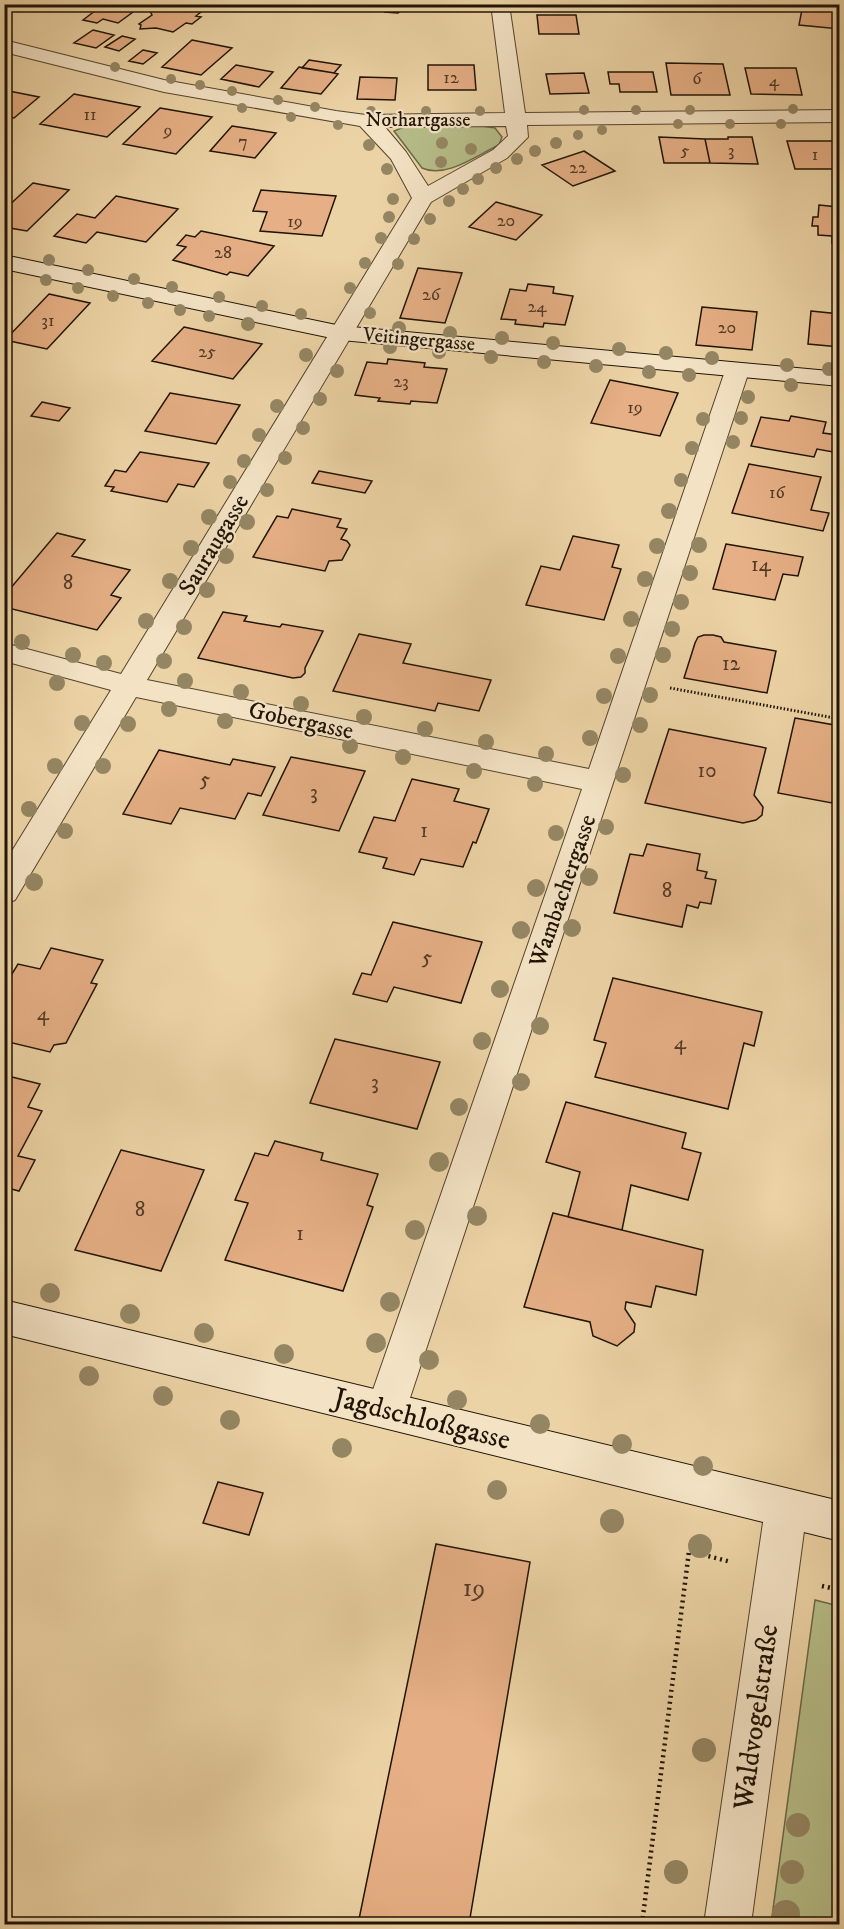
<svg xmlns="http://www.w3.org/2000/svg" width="844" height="1929" font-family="'IM FELL DW Pica',serif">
  <rect width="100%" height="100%" fill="#ecd3a5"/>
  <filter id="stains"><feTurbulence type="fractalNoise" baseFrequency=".00333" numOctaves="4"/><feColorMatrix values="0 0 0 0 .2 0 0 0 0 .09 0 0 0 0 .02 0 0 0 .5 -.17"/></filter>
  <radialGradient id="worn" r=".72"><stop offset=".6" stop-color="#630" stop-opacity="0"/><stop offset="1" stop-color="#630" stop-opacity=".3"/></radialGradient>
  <path fill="#b6bd88" stroke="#6b6847" stroke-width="1.5" d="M409,125L482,126L495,128L502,137L499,145C477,155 446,179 422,168L394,131Z
    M815,1600L839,1606V1924H771Z"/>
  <path fill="#e6af85" stroke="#201406" stroke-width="1.5" d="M104,4H144L118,23L103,19L97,23L83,20Z
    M167,4L201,12L196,16L201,17L192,24L186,23L173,32L156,28L140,29L141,25L139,24L152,15L150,11L160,9Z
    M368,4H408L398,13L385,12L388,7Z
    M803,4H840V29L799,25Z
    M537,15H576L579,34H539Z
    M93,30L114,35L96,48L74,43Z
    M122,36L135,39L119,51L105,47Z
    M192,40L232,48L201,75L162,67Z
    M143,50L157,53L143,64L129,61Z
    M309,60L341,65L334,73L302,68Z
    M666,63L723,64L730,95H671Z
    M236,65L273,72L259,87L221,79Z
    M428,65H474L476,90H428Z
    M299,67L334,73L338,74L321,94L281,88Z
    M745,68H796L802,95L751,94Z
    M608,72H653L657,92H620L619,84H610Z
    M584,73L589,93L550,94L546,74Z
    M360,77L397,78L395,100L357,99Z
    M4,90L39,97L14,118L4,116Z
    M74,94L140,107L107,137L40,124Z
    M160,108L212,117L176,154L123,144Z
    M232,126L276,133L255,158L210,151Z
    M659,137L705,139L710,163H664Z
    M728,137H752L758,164L710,163L705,139H728Z
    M787,141H840V169H795Z
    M584,151L615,171L573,186L542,165Z
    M33,183L69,190L27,231L4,227V210Z
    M261,190L336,196L322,236L260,231L267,212L253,211Z
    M116,196L178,209L146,242L97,232L86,243L54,236L77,214L95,218Z
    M496,202L542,215L516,240L469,227Z
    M819,205L838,207L840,244L832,243V236L818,235V226H812L813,217H818Z
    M201,231L274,246L248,276L230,272L227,275L173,260L186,247L177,245L186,235L195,237Z
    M418,268L462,273L445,323L400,318Z
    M528,284L554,287L553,293L573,296L565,325L544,323L543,327L515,324L516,320L501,319L510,289L526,291Z
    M49,294L90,303L47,349L5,340Z
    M702,307L757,312L752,350L696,345Z
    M811,311L840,314V347L808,344Z
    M184,327L262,344L233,379L152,361Z
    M388,359L425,363L424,367L447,369L437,403L411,401L410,404L378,401L380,398L355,395L367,362L387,364Z
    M610,380L678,393L660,436L591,423Z
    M170,393L240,405L216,444L145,431Z
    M42,402L70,408L59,421L31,416Z
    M791,416L826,422L823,433L838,435L833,452L817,449L814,457L751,446L761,417L789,421Z
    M140,452L209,463L194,487L178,484L167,502L111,491L114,487L105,486L115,470L126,472Z
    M749,464L821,477L811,510L829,513L823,531L732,513Z
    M319,471L372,481L365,493L312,483Z
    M292,509L341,519L337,527L347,529L341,539L347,541L350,545L342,560L329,561L325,571L253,557L277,516L288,518Z
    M57,533L85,540L72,556L130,570L111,595L121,598L97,630L4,607V596Z
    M573,536L619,545L612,567L621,569L604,620L526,605L541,566L560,570Z
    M726,544L803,557L798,576L783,574L775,600L713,589Z
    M223,612L247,616L244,621L280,627L282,624L323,631L305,668V673L301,677L293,678L198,658Z
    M359,634L411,644L403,663L491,680L479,711L438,703L435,711L333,691Z
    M704,635H713L721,637L724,642L776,651L767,693L684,678L695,643L698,637Z
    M795,718L840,726V766L832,803L778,793Z
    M669,729L766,748L754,795L763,807L762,815L756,820L743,823L645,803Z
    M159,750L230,765L233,759L275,767L261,796L248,793L235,819L180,808L171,824L123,814Z
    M291,757L365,771L339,831L263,815Z
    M412,779L459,789L454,801L489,809L476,843L473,842L463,867L421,859L414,875L383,868L387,858L359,852L374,817L395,821Z
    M647,844L700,854L697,870L707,872L705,878L716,880L711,904L700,902L698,908L687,905L682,927L614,913L630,854L643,856Z
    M393,922L482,942L461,1003L394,987L387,1002L353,994L362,973L371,975Z
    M51,948L103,960L91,983L97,984L66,1043L54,1045L50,1052L4,1041V987L18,964L40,969Z
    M613,978L762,1012L754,1046L744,1043L728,1109L595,1077L606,1043L594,1040Z
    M335,1039L440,1062L417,1129L310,1103Z
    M4,1075L40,1084L28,1107L42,1111L18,1156L35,1160L19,1191L4,1187Z
    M566,1102L686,1133L682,1148L701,1153L688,1200L631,1185L622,1230L568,1217L580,1172L546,1162Z
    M275,1141L323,1153L321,1160L378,1174L367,1205L373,1207L343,1291L225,1260L248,1203L235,1200L255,1153L268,1156Z
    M121,1150L204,1170L161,1271L75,1250Z
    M553,1213L703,1250L696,1295L656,1286L651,1307L626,1302L625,1309L635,1324L634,1332L617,1346L593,1336L590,1322L524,1307Z
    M218,1482L263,1493L249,1535L203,1523Z
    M436,1544L530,1562L469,1924H358Z"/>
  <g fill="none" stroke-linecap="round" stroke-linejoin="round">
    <defs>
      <path id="street" d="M491,4H509L525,113L840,110V122L527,125L528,137L507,158L431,202L147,680L589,769L725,371L728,366L737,364L746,366L749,371L406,1410L400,1423L386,1428L372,1423L366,1410L582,789L136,697L15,900L4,904V864L111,690L4,661V643L121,674L412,198L391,159L360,126L164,92L4,52V40L164,80L336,111L366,115L505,113ZM506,126L508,136L493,150L428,186L406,152L385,127Z
        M786,1489L801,1495L807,1509L751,1924H704L765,1509L771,1495Z"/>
      <path id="secondary" d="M4,255L341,326L840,372V386L341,340L4,269Z
        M4,1300L840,1501V1541L4,1334Z"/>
    </defs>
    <use href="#street" stroke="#53442e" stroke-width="2"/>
    <use href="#secondary" stroke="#201406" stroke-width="2"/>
    <path stroke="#201406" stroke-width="3" stroke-dasharray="1.5 2" stroke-linecap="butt" d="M670,688L840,719"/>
    <path stroke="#201406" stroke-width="4.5" stroke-dasharray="2 4" stroke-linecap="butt" d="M822,1586L840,1590
      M642,1924L689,1551L731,1562"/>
    <use href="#street" fill="#f3e2c4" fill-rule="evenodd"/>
    <use href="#secondary" fill="#f3e2c4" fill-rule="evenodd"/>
  </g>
  <g fill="#958663">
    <circle cx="115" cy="67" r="5"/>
    <circle cx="171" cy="79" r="5"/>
    <circle cx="200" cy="85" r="5"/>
    <circle cx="232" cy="91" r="5"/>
    <circle cx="278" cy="100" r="5"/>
    <circle cx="315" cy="107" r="5"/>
    <circle cx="242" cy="108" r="5"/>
    <circle cx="793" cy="109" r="5"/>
    <circle cx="584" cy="110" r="5"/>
    <circle cx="636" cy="110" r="5"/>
    <circle cx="690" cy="110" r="5"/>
    <circle cx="371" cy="111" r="5"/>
    <circle cx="426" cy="111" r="5"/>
    <circle cx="480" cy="111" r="5"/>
    <circle cx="291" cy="117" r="5"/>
    <circle cx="678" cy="124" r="5"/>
    <circle cx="730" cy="124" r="5"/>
    <circle cx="781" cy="124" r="5"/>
    <circle cx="338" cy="125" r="5"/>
    <circle cx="602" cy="130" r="5"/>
    <circle cx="578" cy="135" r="5"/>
    <circle cx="442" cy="143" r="6"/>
    <circle cx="556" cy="143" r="6"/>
    <circle cx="369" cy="145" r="6"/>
    <circle cx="471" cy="149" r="6"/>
    <circle cx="535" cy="151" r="6"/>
    <circle cx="517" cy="159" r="6"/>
    <circle cx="441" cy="162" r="6"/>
    <circle cx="496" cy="168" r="6"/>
    <circle cx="387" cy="169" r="6"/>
    <circle cx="478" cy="179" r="6"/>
    <circle cx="463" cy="189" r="6"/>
    <circle cx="393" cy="199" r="6"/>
    <circle cx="449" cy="201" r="6"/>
    <circle cx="389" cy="217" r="6"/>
    <circle cx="430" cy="219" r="6"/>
    <circle cx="381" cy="238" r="6"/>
    <circle cx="414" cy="239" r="6"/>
    <circle cx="49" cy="260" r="6"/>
    <circle cx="365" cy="263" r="6"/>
    <circle cx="398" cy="264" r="6"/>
    <circle cx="88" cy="270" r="6"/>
    <circle cx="134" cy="279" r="6"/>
    <circle cx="46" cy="280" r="6"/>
    <circle cx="172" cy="287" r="6"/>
    <circle cx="78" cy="288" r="6"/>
    <circle cx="350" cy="288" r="6"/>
    <circle cx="113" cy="296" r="6"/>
    <circle cx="219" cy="297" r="6"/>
    <circle cx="148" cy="303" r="6"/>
    <circle cx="262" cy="306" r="6"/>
    <circle cx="180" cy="310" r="6"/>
    <circle cx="370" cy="313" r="6"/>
    <circle cx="301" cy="314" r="6"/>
    <circle cx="209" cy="316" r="6"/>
    <circle cx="248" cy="324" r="7"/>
    <circle cx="399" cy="328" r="7"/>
    <circle cx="450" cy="333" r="7"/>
    <circle cx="502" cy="338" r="7"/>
    <circle cx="553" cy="343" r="7"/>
    <circle cx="390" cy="347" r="7"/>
    <circle cx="619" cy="349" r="7"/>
    <circle cx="439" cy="352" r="7"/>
    <circle cx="666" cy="353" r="7"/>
    <circle cx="306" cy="355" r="7"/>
    <circle cx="491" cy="357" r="7"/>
    <circle cx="712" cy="358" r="7"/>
    <circle cx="544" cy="362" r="7"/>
    <circle cx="787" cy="365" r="7"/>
    <circle cx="596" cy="366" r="7"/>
    <circle cx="829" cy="369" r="7"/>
    <circle cx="337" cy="371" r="7"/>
    <circle cx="649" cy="372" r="7"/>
    <circle cx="689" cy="375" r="7"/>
    <circle cx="791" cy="385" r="7"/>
    <circle cx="748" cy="397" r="7"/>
    <circle cx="320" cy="399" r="7"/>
    <circle cx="277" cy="406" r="7"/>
    <circle cx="741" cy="418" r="7"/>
    <circle cx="703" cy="419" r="7"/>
    <circle cx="303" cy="428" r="7"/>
    <circle cx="259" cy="435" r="7"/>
    <circle cx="733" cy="442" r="7"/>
    <circle cx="692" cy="448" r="7"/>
    <circle cx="285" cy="458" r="7"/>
    <circle cx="244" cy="461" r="7"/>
    <circle cx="681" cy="480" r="7"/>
    <circle cx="230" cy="482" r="7"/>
    <circle cx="267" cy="490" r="7"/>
    <circle cx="669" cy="511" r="8"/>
    <circle cx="209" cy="517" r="8"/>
    <circle cx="247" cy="522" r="8"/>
    <circle cx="699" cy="545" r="8"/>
    <circle cx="657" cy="546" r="8"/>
    <circle cx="191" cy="548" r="8"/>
    <circle cx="226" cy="556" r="8"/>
    <circle cx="690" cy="573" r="8"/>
    <circle cx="645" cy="579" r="8"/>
    <circle cx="170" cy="581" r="8"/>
    <circle cx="207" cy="590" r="8"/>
    <circle cx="681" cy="602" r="8"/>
    <circle cx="631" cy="619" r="8"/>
    <circle cx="146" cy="621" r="8"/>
    <circle cx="184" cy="627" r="8"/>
    <circle cx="672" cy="629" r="8"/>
    <circle cx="22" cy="642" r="8"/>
    <circle cx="73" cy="655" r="8"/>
    <circle cx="663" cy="655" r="8"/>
    <circle cx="618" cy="656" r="8"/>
    <circle cx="164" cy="661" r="8"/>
    <circle cx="104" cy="663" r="8"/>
    <circle cx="185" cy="681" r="8"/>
    <circle cx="57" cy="683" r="8"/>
    <circle cx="241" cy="692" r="8"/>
    <circle cx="650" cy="695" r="8"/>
    <circle cx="604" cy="696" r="8"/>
    <circle cx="301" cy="704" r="8"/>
    <circle cx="169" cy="709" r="8"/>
    <circle cx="364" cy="717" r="8"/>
    <circle cx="225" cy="721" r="8"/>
    <circle cx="82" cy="723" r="8"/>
    <circle cx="128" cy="724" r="8"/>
    <circle cx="640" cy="725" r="8"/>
    <circle cx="425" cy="729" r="8"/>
    <circle cx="590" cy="738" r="8"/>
    <circle cx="486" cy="742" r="8"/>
    <circle cx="350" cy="746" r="8"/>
    <circle cx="546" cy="754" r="8"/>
    <circle cx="403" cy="757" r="8"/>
    <circle cx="55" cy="766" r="8"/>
    <circle cx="103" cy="766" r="8"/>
    <circle cx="474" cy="771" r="8"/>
    <circle cx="623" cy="775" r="8"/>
    <circle cx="535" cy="784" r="8"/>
    <circle cx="29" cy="809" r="8"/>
    <circle cx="606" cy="827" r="8"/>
    <circle cx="65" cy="831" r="8"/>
    <circle cx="556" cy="833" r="8"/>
    <circle cx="589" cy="877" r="9"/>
    <circle cx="34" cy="882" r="9"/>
    <circle cx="536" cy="888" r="9"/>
    <circle cx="572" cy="928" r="9"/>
    <circle cx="521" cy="930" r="9"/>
    <circle cx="500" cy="989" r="9"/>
    <circle cx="540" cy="1026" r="9"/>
    <circle cx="482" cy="1041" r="9"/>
    <circle cx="521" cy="1082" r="9"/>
    <circle cx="459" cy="1107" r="9"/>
    <circle cx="439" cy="1162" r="10"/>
    <circle cx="477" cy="1216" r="10"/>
    <circle cx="415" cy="1230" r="10"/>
    <circle cx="50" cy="1293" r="10"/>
    <circle cx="390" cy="1302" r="10"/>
    <circle cx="130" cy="1314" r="10"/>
    <circle cx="204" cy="1333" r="10"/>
    <circle cx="376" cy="1343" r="10"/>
    <circle cx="284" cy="1354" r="10"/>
    <circle cx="429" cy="1360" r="10"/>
    <circle cx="89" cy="1376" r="10"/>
    <circle cx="163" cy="1396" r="10"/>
    <circle cx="457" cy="1400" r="10"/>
    <circle cx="230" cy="1420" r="10"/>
    <circle cx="540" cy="1424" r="10"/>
    <circle cx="622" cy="1444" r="10"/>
    <circle cx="342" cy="1448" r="10"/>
    <circle cx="703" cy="1466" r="10"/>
    <circle cx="497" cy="1490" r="10"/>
    <circle cx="612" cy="1521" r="12"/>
    <circle cx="700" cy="1546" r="12"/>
    <circle cx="704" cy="1750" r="12"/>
    <circle cx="798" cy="1825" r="12"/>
    <circle cx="676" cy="1872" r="12"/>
    <circle cx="792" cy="1872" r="12"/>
    <circle cx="786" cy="1914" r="14"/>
  </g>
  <g text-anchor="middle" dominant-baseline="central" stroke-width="4.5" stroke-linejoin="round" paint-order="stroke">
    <g font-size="18" fill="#523b26">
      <text x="451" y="78">12</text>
      <text x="697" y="79">6</text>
      <text x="774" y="81">4</text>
      <text x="90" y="115">11</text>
      <text x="168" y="131">9</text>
      <text x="243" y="142">7</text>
      <text x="685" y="151">5</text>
      <text x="731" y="151">3</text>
      <text x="815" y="155">1</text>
      <text x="578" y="168">22</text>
      <text x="506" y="221">20</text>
      <text x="295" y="222">19</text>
      <text x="223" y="253">28</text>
      <text x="431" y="295">26</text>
      <text x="537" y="307">24</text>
      <text x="48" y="321">31</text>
      <text x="727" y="328">20</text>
      <text x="207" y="352">25</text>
      <text x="401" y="382">23</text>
      <text x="635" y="408">19</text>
      <text x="777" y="493">16</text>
    </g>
    <g font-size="20" fill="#201406" stroke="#f3e2c4">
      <text x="418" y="120">Nothartgasse</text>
      <text transform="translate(419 340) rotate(5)">Veitingergasse</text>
    </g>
    <g font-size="21" fill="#523b26">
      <text x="761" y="565">14</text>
      <text x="68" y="583">8</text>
      <text x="731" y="664">12</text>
      <text x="707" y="771">10</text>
      <text x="205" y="780">5</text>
      <text x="314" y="793">3</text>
      <text x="424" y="831">1</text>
      <text x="667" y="891">8</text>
      <text x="427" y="958">5</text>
      <text x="43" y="1014">4</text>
      <text x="680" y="1043">4</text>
      <text x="375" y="1083">3</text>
      <text x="140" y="1210">8</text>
      <text x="300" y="1234">1</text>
    </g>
    <g font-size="24" fill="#201406" stroke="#f3e2c4">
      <text transform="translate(214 545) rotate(-59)">Sauraugasse</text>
      <text transform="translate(301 721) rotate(12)">Gobergasse</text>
      <text transform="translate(563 891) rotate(-71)">Wambachergasse</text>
    </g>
    <g font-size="26" fill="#523b26">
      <text x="474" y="1588">19</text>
    </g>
    <g font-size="28" fill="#201406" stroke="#f3e2c4">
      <text transform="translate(422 1419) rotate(14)">Jagdschloßgasse</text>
      <text transform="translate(756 1717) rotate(-82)">Waldvogelstraße</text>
    </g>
  </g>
  <rect width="844" height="1929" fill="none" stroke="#ecd3a5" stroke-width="24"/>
  <rect x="6" y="6" width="832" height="1917" fill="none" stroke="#201406" stroke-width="3"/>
  <rect x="12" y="12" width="820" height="1905" fill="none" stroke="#201406" stroke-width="1.5"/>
  <rect width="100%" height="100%" filter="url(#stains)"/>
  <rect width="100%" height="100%" fill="url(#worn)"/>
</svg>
